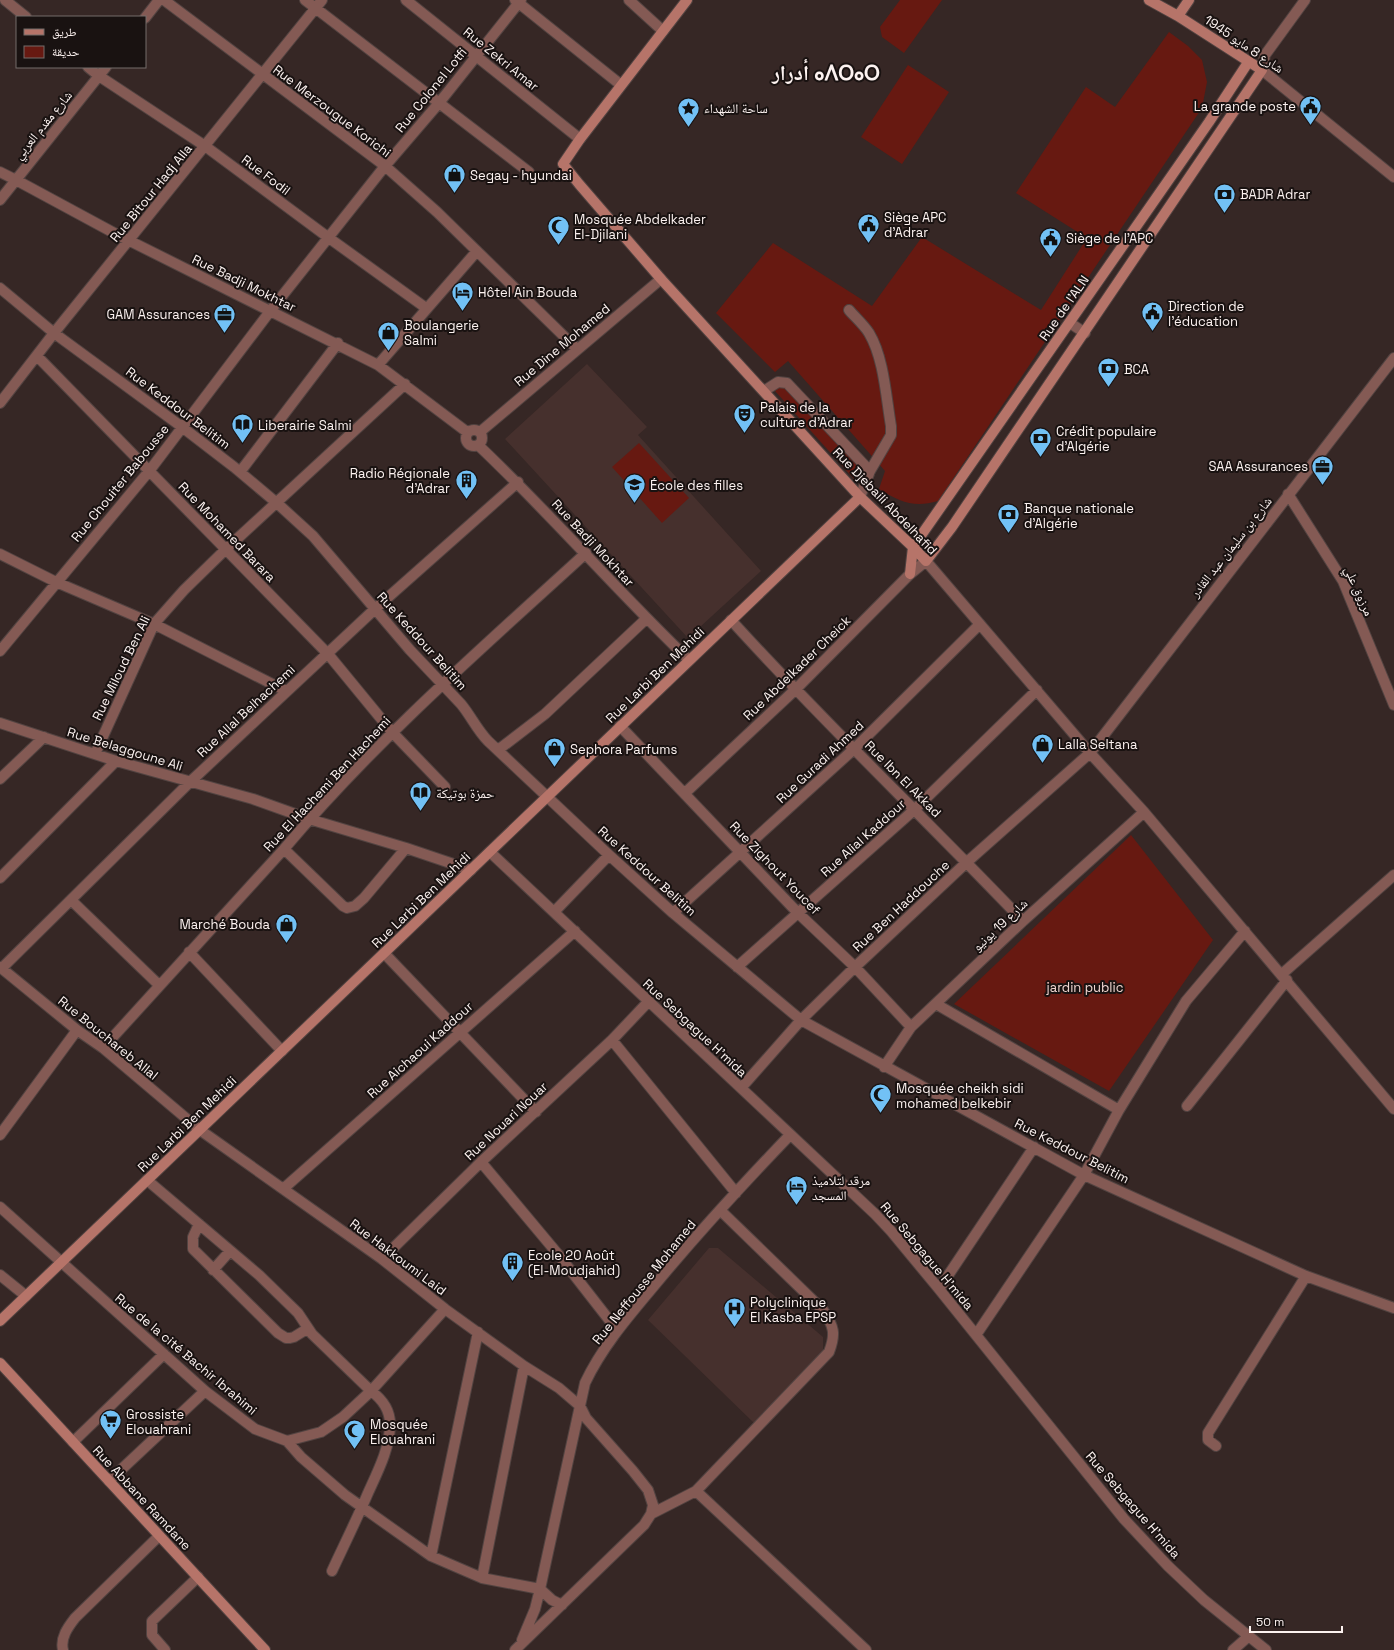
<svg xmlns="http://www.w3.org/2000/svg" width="1394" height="1650" font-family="'Space Grotesk','Noto Naskh Arabic','Noto Sans Tifinagh',sans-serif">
  <rect width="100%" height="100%" fill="#362725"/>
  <path fill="#46302d" d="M587,364L647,427L638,435L761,571L688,638L505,439Z
    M709,1248H718L823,1337V1354L754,1423L648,1320Z"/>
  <path fill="#671911" d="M900,0H942L904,53L882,37L880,27Z
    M1169,32L1188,46L1202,60L1207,82L1202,108L938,501C914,508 900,502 879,489L885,471L788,361L775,372L716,313L773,243L872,306L922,237L1041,310L1087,238L1016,193L1086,87L1115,107Z
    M908,65L949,92L902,164L861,137Z
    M783,384L862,471L854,479L775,391Z
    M639,443L689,498L662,523L612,467Z
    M1131,835L1213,940L1109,1091L954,1004Z"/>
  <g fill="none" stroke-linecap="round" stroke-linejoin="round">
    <defs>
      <path id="street" d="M5,0L26,17
        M164,0L385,166L437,212L577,349
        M305,0L529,172
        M406,0L580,139
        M515,0L621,85
        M629,0L663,31
        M1305,0L1265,55L1262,70L1394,177
        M145,18L159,0
        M88,67L99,76L205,146L329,238L426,308
        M0,172L16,180L116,234L378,365L467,432
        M0,200L106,67
        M0,288L54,333L182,427L234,467L278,504L313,536L410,650L461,704C471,716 477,730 488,741L609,855L673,913L801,1020L1084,1175L1306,1276L1394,1308
        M849,310C855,317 864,325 869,333C884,358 886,397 891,426V435L870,471L860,497
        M1070,323L1085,333
        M37,356L328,654L392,732L445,787
        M378,365L477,251
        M764,391L778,382L787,383L870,471
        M0,403L54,333L322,0
        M466 438a8 8 0 1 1 16 0a8 8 0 1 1-16 0Z
        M480,432L661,279
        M478,445C551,514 617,591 689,660
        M240,472L338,343
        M1288,494L1343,581L1394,705
        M0,554L56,582L154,624L286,691
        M731,620C825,724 927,820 1023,921
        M0,651L150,470L271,310L385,166L439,103L521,0
        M0,723L116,761L253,799L309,819L406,848L471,870
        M620,726L798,913L855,967L911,1027
        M498,750L545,714L646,619
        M95,754L154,624L184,590L225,550L405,384
        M0,779L44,737
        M685,793L796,689L910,574L926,561L1090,753L1144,812L1394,1109
        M284,849L343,906L347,908L355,906L364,898L406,848
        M490,852L875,1214L891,1231L939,1289L1124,1519L1168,1566L1204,1600L1266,1650
        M0,878L116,761
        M71,900L159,985
        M554,912L609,855
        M673,913L854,749L980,624
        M189,952L282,1051
        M384,953L536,1112
        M0,967L77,1030L103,1048L200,1130L382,1259L445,1309L524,1366L559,1388L580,1406L586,1418L633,1471L648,1490L653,1505L651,1514L644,1525L515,1650
        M737,967L914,810L1037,690
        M2,968L190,782L376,608L518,482
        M1282,974L1394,875
        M936,1004L1119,1110
        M612,1040L736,1193
        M103,1048L284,849C375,741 482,648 586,553
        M884,1067L911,1027L1023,921L1144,812
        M741,1088L801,1020L855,967L967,862L1090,753L1394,358
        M1187,1106L1287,980
        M0,1135L77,1030
        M481,1162L557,1253L617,1330
        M147,1180L259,1275L298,1313L312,1334L371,1391C382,1399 390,1410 390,1424C390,1448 378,1471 368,1493C357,1519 344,1545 332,1571
        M283,1189L575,931
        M0,1207L205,1391L255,1429L287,1441L321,1432L343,1417L371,1391L445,1309
        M199,1224L193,1237V1249L278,1333L286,1338H290L294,1337L307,1329
        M382,1259L481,1162L612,1040L648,1002
        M213,1270L230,1251
        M0,1275L26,1296
        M939,1289L1034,1147
        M976,1335L1084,1175L1119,1110L1186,1001L1245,931
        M287,1441L301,1457L345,1495L431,1556L482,1578L540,1589L552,1600L562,1605
        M73,1442L164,1354
        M1216,1446L1208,1440V1433L1306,1276
        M109,1481L205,1391
        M696,1491L866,1650
        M651,1514L696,1491L829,1352C836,1334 834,1326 823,1310L720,1210
        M431,1556L478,1332
        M482,1578L524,1366
        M522,1640L535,1609L540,1589L585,1383C602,1347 628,1317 654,1286C697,1234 743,1184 790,1135
        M63,1650C60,1638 68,1627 75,1618L159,1536
        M165,1650L152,1635V1621L198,1577
        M1233,1650L1249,1636"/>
      <path id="secondary" d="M687,0L580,139L563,164L579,184L661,279L860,497L913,547L926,561L952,527L1262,70L1178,16L1149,0
        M1178,16L1189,0
        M910,574L913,547L1209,122L1249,61
        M0,1321L860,497
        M0,1363L265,1650"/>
    </defs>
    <use href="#street" stroke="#524341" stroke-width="12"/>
    <use href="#secondary" stroke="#524341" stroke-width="12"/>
    <use href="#street" stroke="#845a54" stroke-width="10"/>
    <use href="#secondary" stroke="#b67469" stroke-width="10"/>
  </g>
  <defs>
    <symbol id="civic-pin" viewBox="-11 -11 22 30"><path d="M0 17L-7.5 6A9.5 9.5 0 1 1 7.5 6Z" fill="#72c1f5" stroke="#191211"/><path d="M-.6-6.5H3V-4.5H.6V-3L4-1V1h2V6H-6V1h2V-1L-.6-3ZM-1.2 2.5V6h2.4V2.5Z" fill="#111"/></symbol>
    <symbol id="sight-pin" viewBox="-11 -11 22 30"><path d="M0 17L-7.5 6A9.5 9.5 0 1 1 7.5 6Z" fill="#72c1f5" stroke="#191211"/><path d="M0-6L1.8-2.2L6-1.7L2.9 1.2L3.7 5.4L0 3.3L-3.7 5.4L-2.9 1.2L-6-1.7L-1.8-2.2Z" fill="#111"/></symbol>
    <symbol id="shop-pin" viewBox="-11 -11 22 30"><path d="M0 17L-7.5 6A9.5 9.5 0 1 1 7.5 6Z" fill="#72c1f5" stroke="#191211"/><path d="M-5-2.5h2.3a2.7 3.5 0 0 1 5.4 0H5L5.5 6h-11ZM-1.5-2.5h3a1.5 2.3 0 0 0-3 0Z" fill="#111"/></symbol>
    <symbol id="bank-pin" viewBox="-11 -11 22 30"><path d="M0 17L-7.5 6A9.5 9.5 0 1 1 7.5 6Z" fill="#72c1f5" stroke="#191211"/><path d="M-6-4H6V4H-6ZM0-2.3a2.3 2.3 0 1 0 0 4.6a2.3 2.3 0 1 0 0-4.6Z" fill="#111"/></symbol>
    <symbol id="mosque-pin" viewBox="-11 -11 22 30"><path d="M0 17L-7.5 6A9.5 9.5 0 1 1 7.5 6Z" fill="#72c1f5" stroke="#191211"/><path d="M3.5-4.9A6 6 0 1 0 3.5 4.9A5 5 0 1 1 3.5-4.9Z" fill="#111"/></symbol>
    <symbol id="hotel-pin" viewBox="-11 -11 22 30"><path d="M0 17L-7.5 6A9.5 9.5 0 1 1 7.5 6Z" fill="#72c1f5" stroke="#191211"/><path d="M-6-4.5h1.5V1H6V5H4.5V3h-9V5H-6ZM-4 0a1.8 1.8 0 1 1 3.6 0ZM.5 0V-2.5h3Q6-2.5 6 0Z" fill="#111"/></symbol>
    <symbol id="office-pin" viewBox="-11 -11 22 30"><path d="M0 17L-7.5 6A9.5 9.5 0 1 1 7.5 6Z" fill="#72c1f5" stroke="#191211"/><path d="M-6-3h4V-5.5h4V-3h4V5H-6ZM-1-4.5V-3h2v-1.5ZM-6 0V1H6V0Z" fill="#111"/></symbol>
    <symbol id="theatre-pin" viewBox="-11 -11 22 30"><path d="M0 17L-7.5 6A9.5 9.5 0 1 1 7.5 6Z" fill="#72c1f5" stroke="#191211"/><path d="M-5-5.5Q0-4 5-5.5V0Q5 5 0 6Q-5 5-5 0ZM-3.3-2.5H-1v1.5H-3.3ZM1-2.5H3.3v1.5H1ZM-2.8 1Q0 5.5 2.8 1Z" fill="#111"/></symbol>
    <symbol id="library-pin" viewBox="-11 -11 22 30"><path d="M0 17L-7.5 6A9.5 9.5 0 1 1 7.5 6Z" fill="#72c1f5" stroke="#191211"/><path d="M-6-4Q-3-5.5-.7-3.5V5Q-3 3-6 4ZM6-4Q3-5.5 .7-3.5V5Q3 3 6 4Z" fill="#111"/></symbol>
    <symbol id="building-pin" viewBox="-11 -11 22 30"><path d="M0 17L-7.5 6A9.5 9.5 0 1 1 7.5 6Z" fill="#72c1f5" stroke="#191211"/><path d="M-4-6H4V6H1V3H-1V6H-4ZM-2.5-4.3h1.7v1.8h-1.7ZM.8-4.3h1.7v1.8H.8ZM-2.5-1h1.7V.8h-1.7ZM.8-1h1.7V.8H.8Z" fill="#111"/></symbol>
    <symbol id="school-pin" viewBox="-11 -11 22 30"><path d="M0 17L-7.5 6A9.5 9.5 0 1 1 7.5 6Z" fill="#72c1f5" stroke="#191211"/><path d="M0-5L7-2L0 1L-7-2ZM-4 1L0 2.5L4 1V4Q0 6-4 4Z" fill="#111"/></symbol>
    <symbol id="hospital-pin" viewBox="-11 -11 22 30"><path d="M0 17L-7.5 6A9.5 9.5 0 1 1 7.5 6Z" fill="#72c1f5" stroke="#191211"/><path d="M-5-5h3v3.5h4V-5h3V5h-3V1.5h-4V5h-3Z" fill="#111"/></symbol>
    <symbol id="supermarket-pin" viewBox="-11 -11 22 30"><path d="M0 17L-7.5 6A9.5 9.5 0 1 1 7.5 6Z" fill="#72c1f5" stroke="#191211"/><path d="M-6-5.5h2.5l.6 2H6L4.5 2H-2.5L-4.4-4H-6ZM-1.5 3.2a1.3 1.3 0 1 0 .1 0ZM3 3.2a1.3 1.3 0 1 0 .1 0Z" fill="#111"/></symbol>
  </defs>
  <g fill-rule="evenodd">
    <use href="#civic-pin" x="1298" y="94" width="25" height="34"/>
    <use href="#sight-pin" x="676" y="96" width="25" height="34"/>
    <use href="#shop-pin" x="442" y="162" width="25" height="34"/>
    <use href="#bank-pin" x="1212" y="182" width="25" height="34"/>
    <use href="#civic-pin" x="856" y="212" width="25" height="34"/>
    <use href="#mosque-pin" x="546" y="214" width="25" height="34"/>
    <use href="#civic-pin" x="1038" y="226" width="25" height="34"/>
    <use href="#hotel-pin" x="450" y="280" width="25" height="34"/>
    <use href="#civic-pin" x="1140" y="300" width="25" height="34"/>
    <use href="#office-pin" x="212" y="302" width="25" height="34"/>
    <use href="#shop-pin" x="376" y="320" width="25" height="34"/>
    <use href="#bank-pin" x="1096" y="356" width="25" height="34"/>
    <use href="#theatre-pin" x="732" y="402" width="25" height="34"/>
    <use href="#library-pin" x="230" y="412" width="25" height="34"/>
    <use href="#bank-pin" x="1028" y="426" width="25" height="34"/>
    <use href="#office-pin" x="1310" y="454" width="25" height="34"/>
    <use href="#building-pin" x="454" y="468" width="25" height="34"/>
    <use href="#school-pin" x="622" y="472" width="25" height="34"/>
    <use href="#bank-pin" x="996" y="502" width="25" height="34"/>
    <use href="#shop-pin" x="1030" y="732" width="25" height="34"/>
    <use href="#shop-pin" x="542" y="736" width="25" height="34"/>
    <use href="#library-pin" x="408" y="780" width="25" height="34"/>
    <use href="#shop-pin" x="274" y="912" width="25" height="34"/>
    <use href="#mosque-pin" x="868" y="1082" width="25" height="34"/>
    <use href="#hotel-pin" x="784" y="1174" width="25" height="34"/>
    <use href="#building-pin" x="500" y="1250" width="25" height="34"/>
    <use href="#hospital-pin" x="722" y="1296" width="25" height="34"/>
    <use href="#supermarket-pin" x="98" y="1408" width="25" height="34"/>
    <use href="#mosque-pin" x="342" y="1418" width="25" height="34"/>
  </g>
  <g text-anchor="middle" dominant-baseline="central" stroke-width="4" stroke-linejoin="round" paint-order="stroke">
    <g font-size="13" fill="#fcf2f0" stroke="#191211">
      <text transform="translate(1244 44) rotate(34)">شارع 8 مايو 1945</text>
      <text transform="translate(501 59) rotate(39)">Rue Zekri Amar</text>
      <text transform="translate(431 90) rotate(-51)">Rue Colonel Lotfi</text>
      <text transform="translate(332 111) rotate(37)">Rue Merzougue Korichi</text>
      <text transform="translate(43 125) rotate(-51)">شارع مقدم العربي</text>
      <text transform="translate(266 175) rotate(37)">Rue Fodil</text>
      <text transform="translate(151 193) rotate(-51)">Rue Bitour Hadj Alla</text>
      <text transform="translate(244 283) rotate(26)">Rue Badji Mokhtar</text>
      <text transform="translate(1064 308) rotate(-55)">Rue de l'ALN</text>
      <text transform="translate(562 345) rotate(-40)">Rue Dine Mohamed</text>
      <text transform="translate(178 408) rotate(37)">Rue Keddour Belitim</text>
      <text transform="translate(120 483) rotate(-51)">Rue Chouiter Babousse</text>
      <text transform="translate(885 501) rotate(46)">Rue Djebaili Abdelhafid</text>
      <text transform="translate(227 532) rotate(46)">Rue Mohamed Barara</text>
      <text transform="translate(593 543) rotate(47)">Rue Badji Mokhtar</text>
      <text transform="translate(1231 547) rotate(-52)">شارع بن سليمان عبد القادر</text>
      <text transform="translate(1359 591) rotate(66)">مرزوق علي</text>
      <text transform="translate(422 641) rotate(48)">Rue Keddour Belitim</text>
      <text transform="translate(121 668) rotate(-64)">Rue Miloud Ben Ali</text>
      <text transform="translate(797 668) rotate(-44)">Rue Abdelkader Cheick</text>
      <text transform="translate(655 675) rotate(-44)">Rue Larbi Ben Mehidi</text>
      <text transform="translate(246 711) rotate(-43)">Rue Allal Belhachemi</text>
      <text transform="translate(125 749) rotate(17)">Rue Belaggoune Ali</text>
      <text transform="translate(820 762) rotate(-43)">Rue Guradi Ahmed</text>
      <text transform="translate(903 779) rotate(45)">Rue Ibn El Akkad</text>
      <text transform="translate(327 784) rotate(-47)">Rue El Hachemi Ben Hachemi</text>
      <text transform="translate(863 838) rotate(-42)">Rue Alial Kaddour</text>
      <text transform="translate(775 868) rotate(46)">Rue Zighout Youcef</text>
      <text transform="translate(647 871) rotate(42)">Rue Keddour Belitim</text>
      <text transform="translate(421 900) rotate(-44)">Rue Larbi Ben Mehidi</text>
      <text transform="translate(901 906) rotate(-43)">Rue Ben Haddouche</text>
      <text transform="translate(1000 925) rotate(-43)">شارع 19 يونيو</text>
      <text transform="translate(695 1028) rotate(43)">Rue Sebgague H'mida</text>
      <text transform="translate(108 1038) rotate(39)">Rue Bouchareb Allal</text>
      <text transform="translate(420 1050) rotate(-42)">Rue Aichaoui Kaddour</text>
      <text transform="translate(506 1121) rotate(-43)">Rue Nouari Nouar</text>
      <text transform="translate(187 1124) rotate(-44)">Rue Larbi Ben Mehidi</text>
      <text transform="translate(1072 1151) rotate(27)">Rue Keddour Belitim</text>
      <text transform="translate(927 1256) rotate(50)">Rue Sebgague H'mida</text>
      <text transform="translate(398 1257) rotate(37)">Rue Hakkoumi Laid</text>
      <text transform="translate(644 1282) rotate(-51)">Rue Neffousse Mohamed</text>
      <text transform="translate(186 1354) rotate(40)">Rue de la cité Bachir Ibrahimi</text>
      <text transform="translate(142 1498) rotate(47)">Rue Abbane Ramdane</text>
      <text transform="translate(1133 1505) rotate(49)">Rue Sebgague H'mida</text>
    </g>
    <g font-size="13" fill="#fcf2f0" stroke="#191211" text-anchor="start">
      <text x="1296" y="106" text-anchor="end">La grande poste</text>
      <text x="704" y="108">ساحة الشهداء</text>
      <text x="470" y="175">Segay - hyundai</text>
      <text x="1240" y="194">BADR Adrar</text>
      <text x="884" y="217">Siège APC<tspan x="884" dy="15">d'Adrar</tspan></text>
      <text x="574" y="219">Mosquée Abdelkader<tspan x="574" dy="15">El-Djilani</tspan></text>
      <text x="1066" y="238">Siège de l'APC</text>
      <text x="478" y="292">Hôtel Ain Bouda</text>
      <text x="1168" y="306">Direction de<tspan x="1168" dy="15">l'éducation</tspan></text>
      <text x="210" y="314" text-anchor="end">GAM Assurances</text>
      <text x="404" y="325">Boulangerie<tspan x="404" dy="15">Salmi</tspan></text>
      <text x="1124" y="369">BCA</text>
      <text x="760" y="407">Palais de la<tspan x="760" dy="15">culture d'Adrar</tspan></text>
      <text x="258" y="425">Liberairie Salmi</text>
      <text x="1056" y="431">Crédit populaire<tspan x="1056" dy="15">d'Algérie</tspan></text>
      <text x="1308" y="466" text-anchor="end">SAA Assurances</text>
      <text x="450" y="473" text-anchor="end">Radio Régionale<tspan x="450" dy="15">d'Adrar</tspan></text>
      <text x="650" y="485">École des filles</text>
      <text x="1024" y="508">Banque nationale<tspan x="1024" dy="15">d'Algérie</tspan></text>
      <text x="1058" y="744">Lalla Seltana</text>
      <text x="570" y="749">Sephora Parfums</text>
      <text x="436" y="793">حمزة بوتيكة</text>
      <text x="270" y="924" text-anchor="end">Marché Bouda</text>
      <text x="896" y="1088">Mosquée cheikh sidi<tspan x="896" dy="15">mohamed belkebir</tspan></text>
      <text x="812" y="1180">مرقد لتلاميذ<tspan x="812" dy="15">المسجد</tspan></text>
      <text x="528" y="1255">Ecole 20 Août<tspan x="528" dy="15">(El-Moudjahid)</tspan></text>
      <text x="750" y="1302">Polyclinique<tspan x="750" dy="15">El Kasba EPSP</tspan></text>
      <text x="126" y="1414">Grossiste<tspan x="126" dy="15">Elouahrani</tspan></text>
      <text x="370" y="1424">Mosquée<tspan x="370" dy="15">Elouahrani</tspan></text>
    </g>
    <g font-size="13" fill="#f1d6d1" stroke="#191211">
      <text x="1085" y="987">jardin public</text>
    </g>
    <g font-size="21" font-weight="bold" fill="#fcf2f0" stroke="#191211">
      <text x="826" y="72">أدرار ⴰⴷⵔⴰⵔ</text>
    </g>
  </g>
  <rect x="16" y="16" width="130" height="52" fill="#191211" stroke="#746c6a"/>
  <rect x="24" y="29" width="20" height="6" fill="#b67469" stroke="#746c6a"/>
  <text x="52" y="36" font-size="12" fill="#fcf2f0">طريق</text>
  <rect x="24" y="46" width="20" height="12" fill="#671911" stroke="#746c6a"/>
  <text x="52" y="56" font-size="12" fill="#fcf2f0">حديقة</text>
  <path d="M1250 1626v6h92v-6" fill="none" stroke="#fcf2f0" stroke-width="2"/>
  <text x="1256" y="1626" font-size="12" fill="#fcf2f0" stroke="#191211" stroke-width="3" paint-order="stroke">50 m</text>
</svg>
